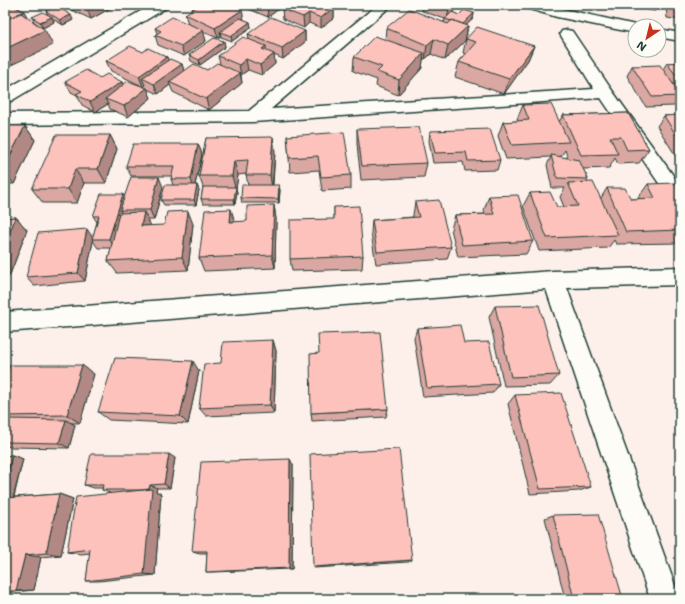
<svg xmlns="http://www.w3.org/2000/svg" width="685" height="604" font-family="'Shantell Sans',sans-serif">
  <rect width="100%" height="100%" fill="#fdf0eb"/>
  <filter id="ink" filterUnits="userSpaceOnUse"><feTurbulence type="fractalNoise" baseFrequency=".025" numOctaves="2"/><feDisplacementMap in="SourceGraphic" scale="8" xChannelSelector="R" yChannelSelector="G"/><feConvolveMatrix kernelMatrix="1 2 1 2 8 2 1 2 1" color-interpolation-filters="sRGB"/></filter>
  <g filter="url(#ink)">
    <g fill="none" stroke-linecap="round" stroke-linejoin="round">
      <defs>
        <path id="minor" d="M151,5H168L166,8L11,101L5,102V90Z
          M377,5H392L271,109L594,89L560,34L562,31L567,30L572,31L611,89L680,185V206L673,204L601,98L253,122L5,125V113L249,111Z
          M524,5H545L640,26H635V33L557,17L526,8Z
          M659,29L680,33V41L659,37Z
          M680,267V285L567,288L680,599H650L546,289L5,332V312L553,271Z"/>
      </defs>
      <use href="#minor" stroke="#1f3d34" stroke-width="3"/>
      <use href="#minor" fill="#fdfcf7" fill-rule="evenodd"/>
    </g>
    <path fill="#daa7a2" stroke="#1f3d34" fill-rule="evenodd" d="M64,5H116L91,19L65,7Z
      M192,5H231L244,20L250,22L251,28L232,41L221,37V36L218,38L203,32L206,41L184,56L158,45L155,35L157,33L155,28L188,24L185,14L193,10Z
      M239,5H284L268,17Z
      M422,5H461L453,13L459,15L474,13L473,19L466,25L468,26L465,41L445,60L431,54L425,59H423L422,68L398,95L376,86L377,80L353,71L354,57L385,40L386,28L444,22L445,19L422,11Z
      M612,5H658L655,11Z
      M666,5H680V20L667,18Z
      M334,7V18L321,28L309,23L304,28L283,19L282,9Z
      M46,11L73,20L63,25L53,19L54,22L43,28L34,22L32,17L48,15Z
      M305,31V42L283,59L274,55L275,64L262,75L248,70L241,75L242,83L209,110L173,92L170,85L158,94L147,89L151,98L128,117L110,109L108,104L95,112L82,105L77,95L71,92L65,82L100,78L122,82L123,85H140L111,71L106,61L143,52L167,57L168,60L182,64L184,72L207,70L220,64L218,56L249,39L248,34Z
      M466,39L534,46L528,60L504,94L455,77L459,62L465,54L463,53Z
      M224,41L225,47L200,65L191,61L189,55Z
      M680,62V85L673,84L680,94V98L674,106L646,107L627,76L632,66L663,69L667,63Z
      M523,105L559,122L563,115L628,113L649,149L639,163L618,164L615,158L609,168L583,169L588,179L586,183L601,198L607,188L631,199H638V198L648,184L680,192V243L616,244L614,240L608,248L539,251L523,206L530,193L557,207H564L560,197L565,188H552L547,165L551,157L506,159L498,136L503,122L518,121L517,119ZM565,150L568,158L559,157L561,156Z
      M680,115V161H679L657,126L664,116Z
      M5,126H25L35,140L14,184H5Z
      M357,129L427,163L424,177L361,180L357,144Z
      M430,131L500,160L497,170L465,171L463,162L433,163L429,141Z
      M110,135L117,149L106,183H84L77,203H43L32,189Z
      M287,136L351,175V189L322,191L319,170L290,172L289,158Z
      M206,138L275,152L273,185L280,190L279,203H242L241,198L248,185L246,174L238,175L236,189L237,192L235,204H203L201,199L203,187L199,176Z
      M198,144L202,154L195,185H197L199,190L196,205H164L161,200L173,185L171,179L172,176H131L126,166Z
      M163,187L154,220H147L151,226L193,224L188,270L117,273L108,261L111,248H98L93,241L85,281L34,286L26,277L93,237L97,222L93,216L125,197Z
      M489,196L533,241L526,254L458,257L451,229L455,215L485,214L484,210Z
      M415,202L451,247L447,259L376,264L371,233L372,220L413,217V215Z
      M274,205L276,219L275,268L204,271L199,258L247,221Z
      M334,207L363,256L362,269L292,271L290,259L334,219Z
      M16,217L27,230L9,277H5V218Z
      M495,306L559,375L550,385L504,386L489,317Z
      M417,328L464,343L499,384L493,393L423,397L414,338Z
      M273,340L276,351L274,413L206,416L199,408L221,363Z
      M199,371L188,424L109,420L98,412Z
      M94,374L80,423H71L75,425L69,448L10,447L5,445V426L6,423H5V378Z
      M515,395L591,487L579,491L530,494L508,404Z
      M388,409L386,417L312,421L311,413Z
      M12,455L23,459L14,497L59,494L73,499L61,555L41,557L34,590L5,593V456Z
      M175,458L170,488H157L156,491L161,494L155,575L99,581H86L90,553L81,554L67,552L110,493L102,490L103,488H93L84,485Z
      M293,465L292,569L213,572H206L207,553H200L192,551Z
      M553,515L623,599H565L545,518Z
      M412,560L408,562L315,568L313,567Z"/>
    <path fill="#b28884" stroke="#1f3d34" d="M16,5H17L22,13L24,11L30,22L13,6Z
      M94,5H116L91,19L87,9Z
      M267,5H284L268,17Z
      M453,5H461L447,19L449,9Z
      M334,7V18L321,28V18Z
      M242,10L244,20L220,32L221,36L218,38L215,28Z
      M309,13V23L304,28L303,17Z
      M474,13L473,19L461,30L462,25Z
      M71,15L73,20L63,25L60,20Z
      M52,17L54,22L43,28L40,22Z
      M250,22L251,28L232,41L231,36Z
      M468,26L465,41L445,60L448,45Z
      M45,30L53,45L5,68V49Z
      M203,30L206,41L184,56L181,46Z
      M305,31V42L283,59L282,48Z
      M434,39L431,54L425,59L427,45Z
      M224,41L225,47L200,65L199,60Z
      M266,46L267,56L262,49Z
      M534,46L528,60L504,94L509,79Z
      M424,53L422,68L398,95L399,80Z
      M274,54L275,64L262,75L260,65Z
      M167,57L171,67L142,78L145,85L143,87L139,76Z
      M246,59L248,70L241,75L239,65Z
      M182,64L185,75L169,82L170,85L158,94L154,84Z
      M240,73L242,83L209,110L206,99Z
      M122,82L126,92L105,99L108,104L95,112L90,102Z
      M147,88L151,98L128,117L124,106Z
      M25,126L35,140L14,184L5,173V166Z
      M110,135L117,149L106,183L98,169Z
      M273,137L275,152L272,189L270,175Z
      M198,144L202,154L194,189L191,179Z
      M234,161L238,175L236,189L237,192L235,204L234,199L235,187L232,176Z
      M75,169L84,183L77,203L68,189Z
      M159,177L163,187L154,220L150,210Z
      M197,185L199,190L196,205L194,200Z
      M279,185L280,190L279,203L278,199Z
      M123,194L128,204L120,210L124,217L115,248L109,239Z
      M274,205L276,219L275,268L272,255Z
      M231,209L235,222H230Z
      M188,211L193,224L188,270L182,257Z
      M144,212L151,226H141Z
      M16,217L27,230L9,277L5,273V243Z
      M87,229L93,238L92,239L93,241L85,281L78,273Z
      M273,340L276,351L274,413L270,405Z
      M193,361L199,371L188,424L180,416Z
      M82,365L94,374L80,423L67,415Z
      M66,420L75,425L69,448L59,443Z
      M169,454L175,458L170,488L164,484Z
      M12,455L23,459L13,498L5,496V482Z
      M290,459L293,465L292,569L289,568Z
      M150,485L157,488L156,491L161,494L155,575L144,574L149,490Z
      M59,494L73,499L61,555L46,553Z
      M25,555L41,557L34,590L16,591Z"/>
    <path fill="#fec2bc" stroke="#1f3d34" d="M5,5H16L13,6L24,11L5,20Z
      M78,5H94L87,9Z
      M196,5H231L242,10L215,28L185,14L198,6Z
      M288,5H327L334,7L321,18L309,13L303,17L282,9Z
      M436,5H453L449,9Z
      M673,5H680V9L673,8Z
      M56,6L71,15L60,20L46,11Z
      M409,9L448,24L452,20L468,26L448,45L434,39L427,45L386,28Z
      M464,10L474,13L463,24L452,20V21L445,19L452,12L459,15Z
      M43,12L52,17L40,22L32,17Z
      M21,13L45,30L5,49V20Z
      M172,17L203,30L181,46L155,35L161,31L155,28Z
      M271,17L305,31L282,48L248,34Z
      M240,18L250,22L231,36L220,32Z
      M477,27L534,46L509,79L459,62L476,42L466,39Z
      M375,36L424,53L399,80L377,72L382,67L354,57Z
      M243,37L266,46L262,49L274,54L260,65L246,59L239,65L218,56Z
      M214,38L224,41L199,60L189,55Z
      M130,46L143,52L148,48L167,57L139,76L106,61Z
      M170,59L182,64L154,84L142,78Z
      M680,62V74H675L667,63Z
      M217,63L240,73L206,99L169,82L194,64L207,70Z
      M660,65L680,94V96L652,97L632,66Z
      M86,70L100,78L107,74L122,82L90,102L76,94L82,91L65,82Z
      M128,81L147,88L124,106L105,99Z
      M551,104L569,142L512,145L503,122L529,120L523,105Z
      M628,113L649,149L627,150L621,137H610L618,154L581,155L563,115Z
      M680,115V141L664,116Z
      M5,126H25L5,166Z
      M419,127L427,163L362,166L357,129Z
      M490,129L500,160L468,161L466,152L435,153L430,131Z
      M344,132L351,175L321,177L318,156L289,158L287,136Z
      M56,135H110L98,169H75L68,189H32Z
      M273,137L270,175H246L248,160L234,161L232,176H199L206,138Z
      M133,144H198L191,179H171L174,166H126Z
      M551,155L579,160L588,179L557,178Z
      M131,177H159L150,210H120Z
      M593,182L618,235L547,238L530,193L550,192L557,207L578,206L568,183Z
      M675,183L680,192V230L626,232L607,188H625L631,199L655,198L648,184Z
      M165,185H197L194,200H161Z
      M242,185H279L278,199L241,198Z
      M203,187H236L234,199H201Z
      M101,194H123L109,239H92L99,216H93Z
      M518,195L533,241L462,245L455,215L494,214L489,196Z
      M439,200L451,247L377,252L372,220L419,217L415,202Z
      M274,205L272,255L199,258L205,210L231,209L230,222L247,221V206Z
      M359,206L363,256L290,259V220L334,219V207Z
      M188,211L182,257L108,261L119,213L144,212L141,226L164,225L167,212Z
      M16,217L5,243V218Z
      M87,229L78,273L26,277L38,233Z
      M539,305L559,375L511,377L495,306Z
      M460,325L464,343L489,342L499,384L427,388L417,328Z
      M380,332L388,409L311,413L310,354L319,353L318,334Z
      M273,340L270,405L199,408L204,364L221,363L223,342Z
      M115,358L193,361L180,416L98,412Z
      M10,365H82L67,415L5,416V378Z
      M561,393L591,487L540,489L515,395Z
      M8,419L66,420L59,443L5,442V426Z
      M399,449L412,560L313,567L310,454Z
      M91,454H169L164,484L150,485L149,489L142,490H102L103,485H84Z
      M12,455L5,482V456Z
      M290,459L289,568L206,572L207,551H192L201,462Z
      M152,489L144,574L86,581L90,549L67,552L76,497Z
      M59,494L46,553L25,555L16,591H5V498Z
      M598,514L623,599H574L553,515Z"/>
  </g>
  <rect width="685" height="604" fill="none" stroke="#fdfcf7" stroke-width="20"/>
  <rect x="10" y="10" width="665" height="584" fill="none" stroke="#1f3d34" stroke-width="1.5" filter="url(#ink)"/>
  <g transform="translate(647 38) rotate(215)"><circle r="19" fill="#fdfcf7" stroke="#a4b0a9"/>
  <path d="M0-3L7 15L0 10L-7 15Z" fill="#c8321e"/>
  <text y="-6" font-size="11" font-weight="bold" text-anchor="middle" fill="#1f3d34">N</text>
  </g>
</svg>
